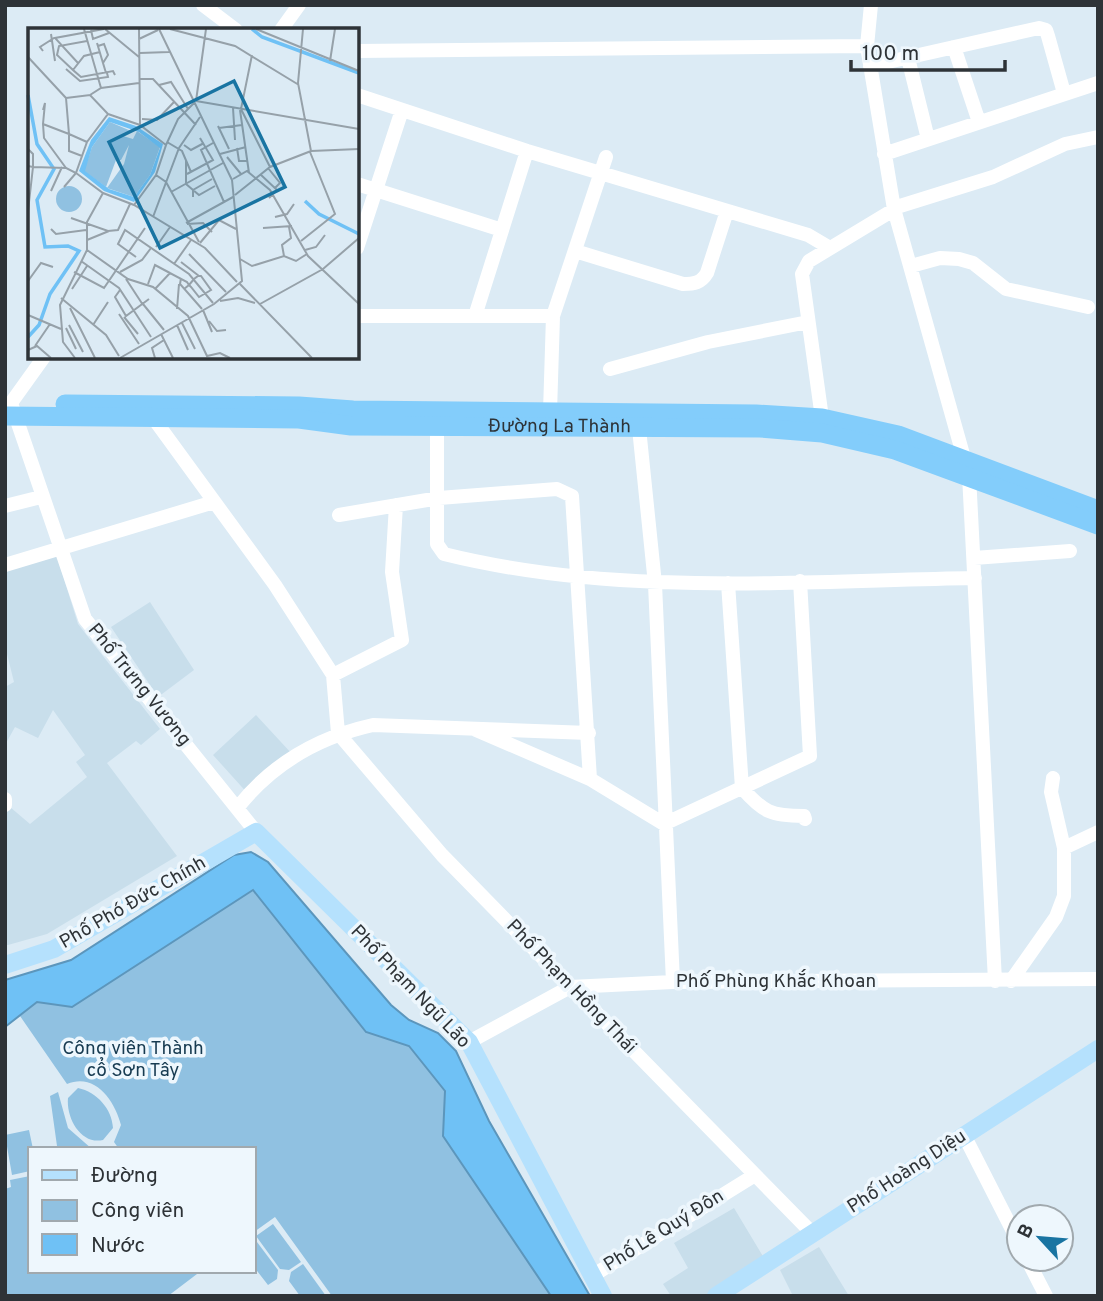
<svg xmlns="http://www.w3.org/2000/svg" width="1103" height="1301" font-family="Overpass,sans-serif">
  <rect width="100%" height="100%" fill="#dcebf5"/>
  <path fill="#c8deeb" d="M56,553L78,624L160,729L141,745L136,741L107,763L177,856L47,934L8,945H5V815L10,807L30,824L87,777L76,762L85,755L53,710L38,738L15,727L5,745V687L14,682L5,646V568Z
    M150,602L194,670L158,697L111,627Z
    M256,715L293,755L250,796L213,755Z
    M734,1208L764,1258L707,1296H671L663,1284L688,1268L674,1243Z
    M819,1247L849,1296H793L780,1270Z"/>
  <path fill="#90c1e1" d="M253,890L366,1032L409,1046L445,1091L443,1136L551,1296H332L275,1217L254,1232V1149H119L114,1142L121,1125C115,1101 95,1072 67,1084L20,1016L37,1002L72,1007Z
    M78,1088C97,1092 112,1109 113,1128L103,1140C81,1145 66,1118 68,1098Z
    M58,1092L68,1128L92,1149H46L57,1146L50,1096Z
    M29,1130L33,1149H30V1171L12,1175L5,1135Z
    M30,1176V1271H195L197,1274L168,1296H5V1189L11,1187L10,1180Z
    M273,1224L301,1262L289,1270L280,1269L256,1236Z
    M254,1238L278,1270L277,1279L268,1285L254,1267Z
    M303,1264L326,1296H300L289,1281L291,1272Z"/>
  <path fill="#6fc1f5" stroke="#5c96bc" stroke-width="2" d="M251,852L268,862L391,1005L409,1020L438,1033L456,1051L489,1121L590,1296H551L443,1136L445,1091L409,1046L366,1032L253,890L72,1007L37,1002L5,1027V980L71,960L234,855Z"/>
  <g fill="none" stroke-linecap="round" stroke-linejoin="round">
    <path stroke="#fff" stroke-width="14" d="M203,5L236,30
      M871,5L867,46L894,209L964,458
      M281,30L299,5
      M954,47L979,122
      M357,51L867,46
      M908,58L928,139
      M870,66L1039,28L1046,30L1048,36L1064,93
      M357,95L527,151L808,235L830,248
      M884,154L1098,83
      M357,184L502,230
      M357,248L402,110
      M575,251L683,284C694,284 701,283 707,273L727,211
      M911,266L940,258L959,259L973,263L1006,289L1088,307
      M357,316H553
      M475,316L527,151
      M610,369L708,342L808,322
      M11,403L85,619L256,832
      M11,403L44,357
      M550,412L553,316L606,157
      M822,418L802,274L809,261L900,206L993,177L1065,144L1098,137
      M154,419L275,585L333,675L338,733
      M437,427V544L444,554C617,597 798,581 975,578
      M639,428L655,584L673,982
      M969,475L995,981
      M5,506L41,497
      M339,515L439,498L557,489L572,496L590,779
      M974,558L1070,551
      M5,565L214,502
      M728,583L742,788C763,812 771,816 804,816L805,819
      M333,675L402,640L392,572L396,505
      M474,729L590,779L664,824L810,756L800,581
      M338,733L442,855L812,1233
      M1053,778L1051,792L1064,848
      M5,799V805
      M238,807C273,763 319,737 373,725L589,733
      M1011,981L1056,917L1064,896V848L1098,832
      M469,1042L570,987L673,982L1098,979
      M964,1135L1019,1243
      M1027,1259L1046,1296
      M592,1276L755,1175"/>
    <path stroke="#b5e1fd" stroke-width="18" d="M5,965L54,949L256,832L469,1042L603,1296
      M716,1296L1098,1049"/>
    <g stroke="#83cdfb" stroke-width="19">
      <path d="M65,404L299,406L353,410L756,414L822,418L898,435L1098,510"/>
      <path id="s1" d="M5,416L299,419L351,426L760,428L822,433L895,450L1098,525"/>
    </g>
  </g>
  <g text-anchor="middle" dominant-baseline="central" stroke-width="7" stroke-linejoin="round" paint-order="stroke">
    <g font-size="19" fill="#2e3337" stroke="#eef7fd">
      <text stroke="none"><textPath href="#s1" startOffset="555">Đường La Thành</textPath></text>
      <text transform="translate(139 685) rotate(51)">Phố Trưng Vương</text>
      <text transform="translate(133 903) rotate(-30)">Phố Phó Đức Chính</text>
      <text x="776" y="982">Phố Phùng Khắc Khoan</text>
      <text transform="translate(410 987) rotate(46)">Phố Phạm Ngũ Lão</text>
      <text transform="translate(571 987) rotate(46)">Phố Phạm Hồng Thái</text>
      <text transform="translate(907 1172) rotate(-33)">Phố Hoàng Diệu</text>
      <text transform="translate(664 1231) rotate(-32)">Phố Lê Quý Đôn</text>
    </g>
    <g font-size="19" fill="#173b51" stroke="#eef7fd">
      <text x="133" y="1049">Công viên Thành<tspan x="133" dy="22">cổ Sơn Tây</tspan></text>
    </g>
  </g>
  <g transform="translate(28 28)">
    <rect width="331" height="331" fill="#dcebf5"/>
    <path d="M82,94L103,103L95,108L105,111L109,103L132,119L122,147L106,169L79,160L96,136L101,117L93,132H88L78,159L56,143L64,119ZM28 171a13 13 0 1 1 26 0a13 13 0 1 1-26 0Z" fill="#90c1e1"/>
    <path d="M81,89L108,98L135,116L127,144L106,174L76,163L51,143L63,112ZM82,94L111,104L132,120L122,147L106,169L81,161L57,143L64,119Z" fill="#6fc1f5" fill-rule="evenodd"/>
    <path fill="none" stroke="#6fc1f5" stroke-width="3.5" d="M224,1L234,9L331,45M0,67L9,116L26,141L9,172L17,219L40,218L51,223L22,266L11,297L0,309M277,173L291,186L331,206"/>
    <path fill="none" stroke="#96a1a9" stroke-width="2" d="M56,1L73,60M77,1L111,29M111,1L112,97M142,1L207,18L271,57M228,1L331,43M63,2L65,11L81,5M23,6L27,33M111,11L130,2M69,15L78,45M70,18L76,16L80,27L75,35M15,23L12,19L26,10M72,24L56,28L45,42L53,49L85,43L87,47M112,25L141,24M224,27L213,81L242,139M0,29L38,70M302,33L307,1M50,35L27,10L76,1M38,41L52,53L80,49L79,45M45,42L29,27L31,18L59,13M112,51H125L168,97M131,57L143,54L160,81M62,67L73,60L111,55M38,70L41,106L59,114M38,70L62,67L80,86M168,73L331,101M168,73L178,1M205,80L207,112M15,82L17,75L15,96L41,106V123L54,128M212,82L221,145M114,91L129,92L146,74M15,96L16,110L38,140L48,145L36,159M190,98L201,121M191,100L214,97M139,114L154,123L163,144M185,115L173,122L196,174M138,117L150,91L167,74M156,117L163,122L176,115M209,120L211,133H220M0,121L5,126V139L0,138M283,123L331,121M192,126L218,119M199,129L213,146M158,133V156L171,167L187,158M240,140L252,155L247,160M159,146L185,132L172,110M232,146L249,162L241,170M128,147L138,154L171,214M205,151L219,143L242,162L280,228L331,276M23,163L34,139M143,164L195,135M207,167L242,139L283,123L270,55L275,1M165,169V162L184,151M106,177L128,147L138,117L112,97L80,86L59,114L48,145L75,165L106,177L177,220L209,254M0,183L5,139L38,140M125,189L151,120L172,89M247,189L259,186L266,176M43,190L80,203L90,202L102,176M158,195L205,169M159,196L175,195L184,204M235,200L264,198M23,201L28,206L58,202M59,212L81,203M273,213L307,186L282,124M172,215L191,192L208,201M128,219L142,199M59,222L100,251L125,259L160,288L179,328L192,325L202,330M277,222L288,219L297,207M161,226L198,264M256,228L254,217L263,210L261,199M108,229L90,216L97,202L161,246L185,275M212,231L224,238L256,228L268,233L279,226M53,233L91,260L123,309M153,234L171,248M146,236L163,212M46,244L76,260L117,200M92,244L114,232L123,220M153,250L152,256L174,281M98,251L115,277M0,253L13,235L25,239M120,256L127,237L142,245M212,256L284,330M44,261L59,238M127,261L142,245L159,254L161,257L163,259L171,269L183,262L173,248H170L166,251L161,257L156,261M92,262L87,269L98,288L121,271M33,270L78,307L91,328M192,273L210,270L227,275M115,276L136,302M232,276L295,241L331,210M42,280L67,330M149,281L151,256M175,282L184,304M91,286L111,316M0,287L33,301M96,289L110,306M181,293L189,303L198,302M154,295L167,321M41,297L55,324M65,297L80,274M149,297L160,322M38,300L48,321M133,306L145,330M7,318L22,296M0,322L9,318L23,330M47,330L35,314L32,277L59,222V194L75,165M92,330L186,276L214,253L204,152L131,1M127,330L124,320L136,312"/>
    <path fill="#1974a2" fill-opacity="0.15" stroke="#1974a2" stroke-width="3.5" d="M206,53L257,159L132,220L81,114Z"/>
    <rect width="331" height="331" fill="none" stroke="#2e3337" stroke-width="3.5"/>
  </g>
  <rect width="1103" height="1301" fill="none" stroke="#2e3337" stroke-width="14"/>
  <rect x="28" y="1147" width="228" height="126" fill="#eef7fd" stroke="#a1a9ae" stroke-width="2"/>
  <rect x="42" y="1170" width="35" height="10" fill="#b5e1fd" stroke="#a1a9ae" stroke-width="2"/>
  <text x="91" y="1182" font-size="21" fill="#2e3337">Đường</text>
  <rect x="42" y="1200" width="35" height="21" fill="#90c1e1" stroke="#a1a9ae" stroke-width="2"/>
  <text x="91" y="1217" font-size="21" fill="#2e3337">Công viên</text>
  <rect x="42" y="1234" width="35" height="21" fill="#6fc1f5" stroke="#a1a9ae" stroke-width="2"/>
  <text x="91" y="1252" font-size="21" fill="#2e3337">Nước</text>
  <g transform="translate(1040 1238) rotate(296)"><circle r="33" fill="#eef7fd" stroke="#a1a9ae" stroke-width="2"/>
  <path d="M0-5L12 26L0 18L-12 26Z" fill="#1974a2"/>
  <text y="-10" font-size="19" font-weight="bold" text-anchor="middle" fill="#2e3337">B</text>
  </g>
  <path d="M851 60v10h154v-10" fill="none" stroke="#2e3337" stroke-width="3.5"/>
  <text x="862" y="60" font-size="21" fill="#2e3337" stroke="#eef7fd" stroke-width="5" paint-order="stroke">100 m</text>
</svg>
